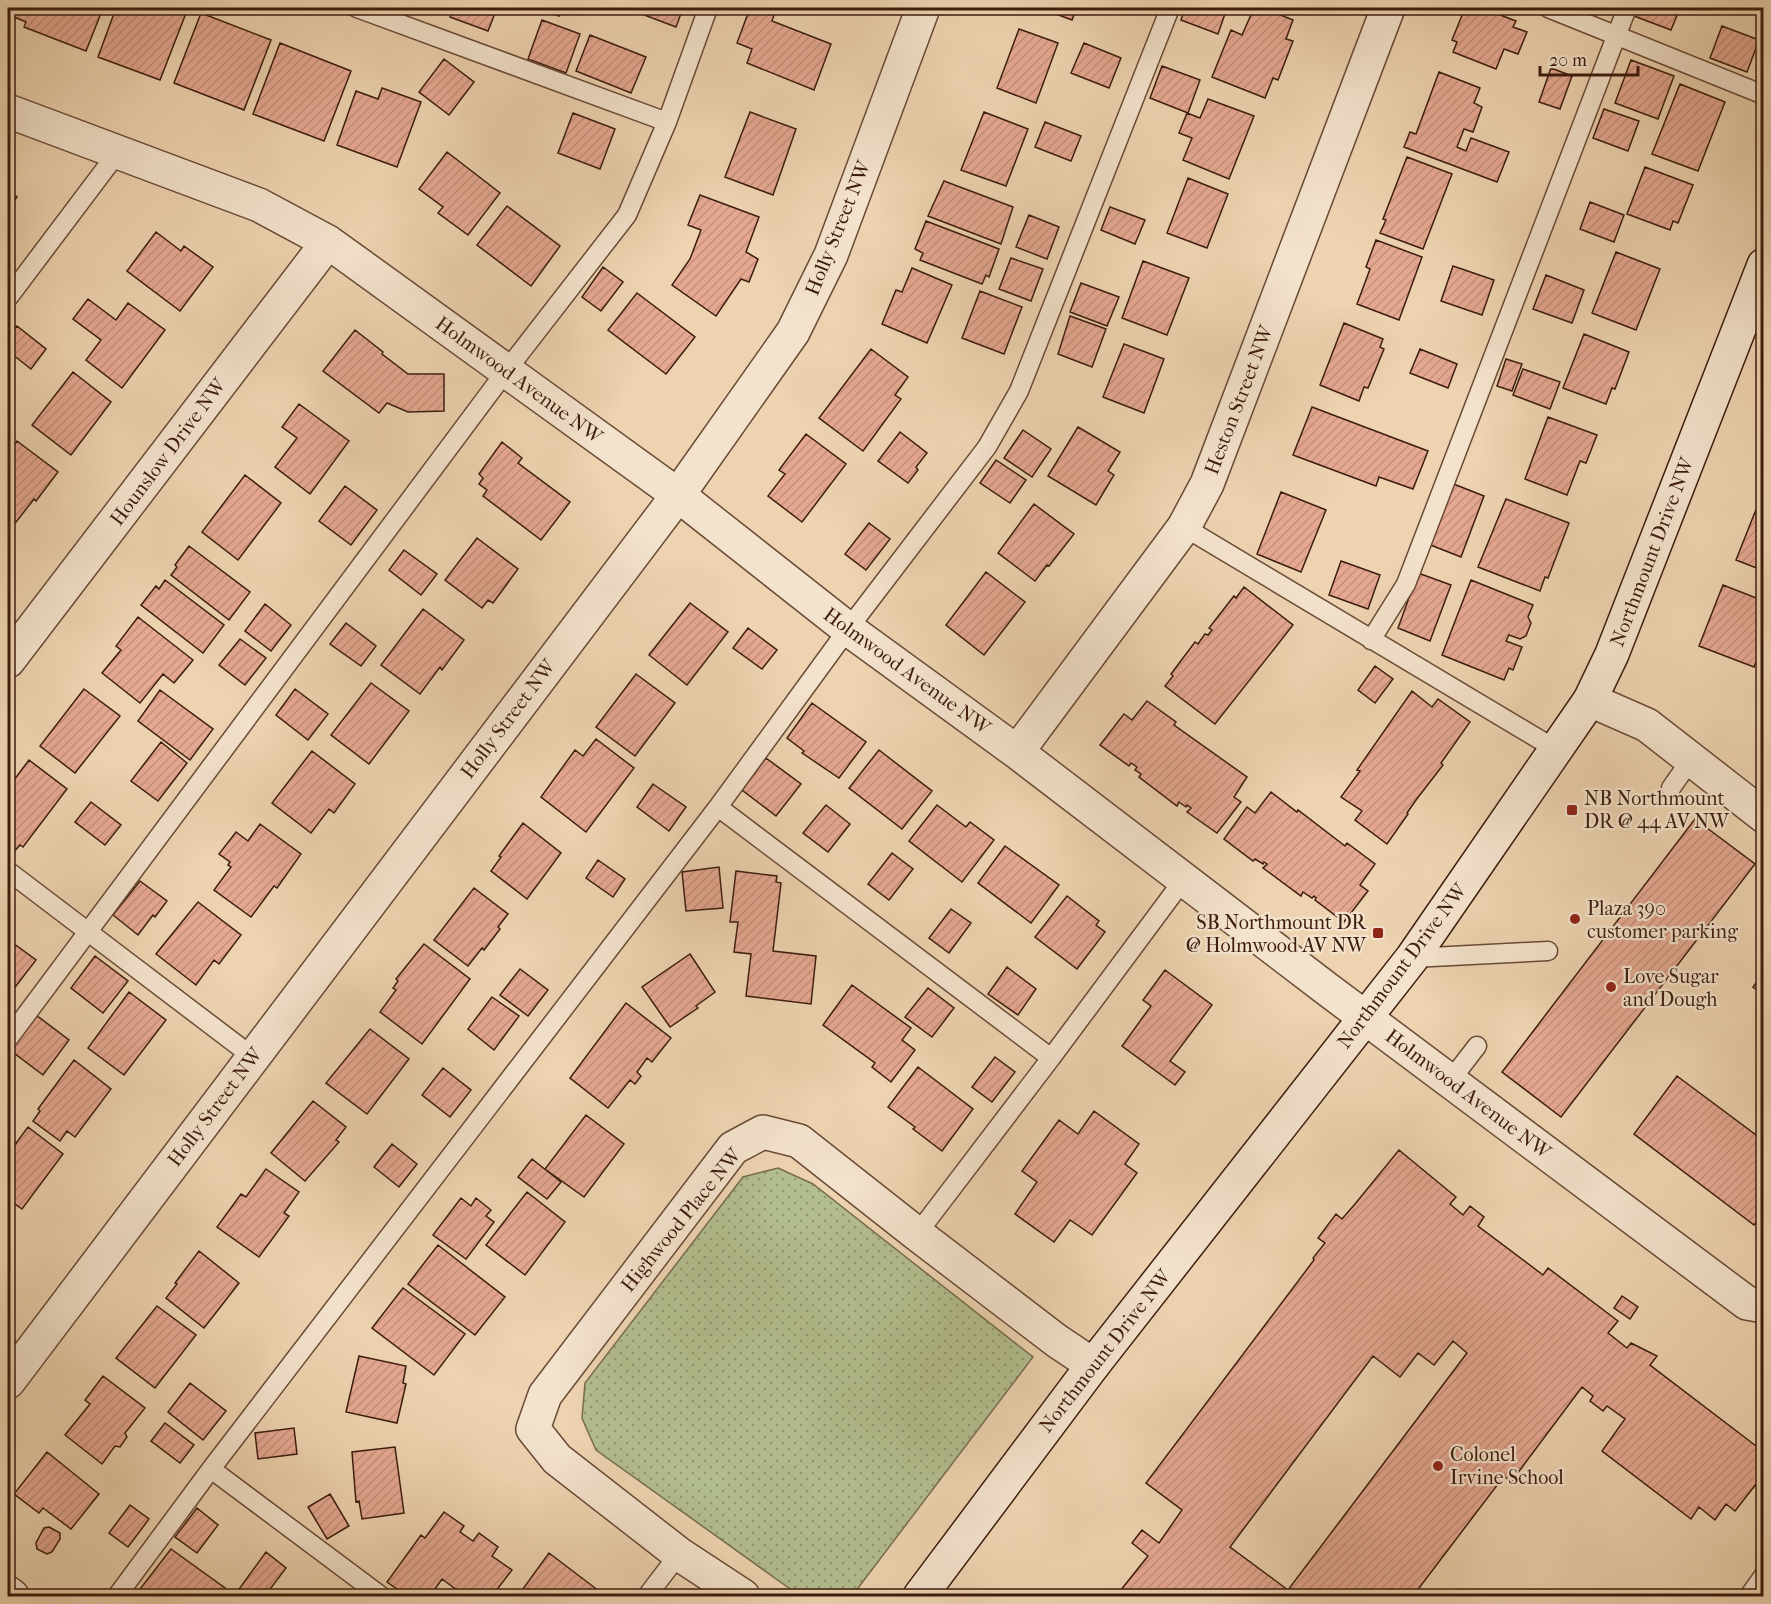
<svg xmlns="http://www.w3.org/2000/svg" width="1771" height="1604" font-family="'IM FELL French Canon',serif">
  <defs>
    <pattern id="park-dots" width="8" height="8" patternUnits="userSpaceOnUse" patternTransform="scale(1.5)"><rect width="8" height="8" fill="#b3be8f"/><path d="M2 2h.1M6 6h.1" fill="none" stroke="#939a73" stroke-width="1.8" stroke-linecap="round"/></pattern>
    <pattern id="building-hatch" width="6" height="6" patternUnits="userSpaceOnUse" patternTransform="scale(1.5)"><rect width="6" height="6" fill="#e5a891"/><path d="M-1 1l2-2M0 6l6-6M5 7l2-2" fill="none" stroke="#c5907c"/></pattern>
  </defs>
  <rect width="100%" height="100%" fill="#edd3b0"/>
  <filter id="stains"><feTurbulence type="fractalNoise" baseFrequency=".00333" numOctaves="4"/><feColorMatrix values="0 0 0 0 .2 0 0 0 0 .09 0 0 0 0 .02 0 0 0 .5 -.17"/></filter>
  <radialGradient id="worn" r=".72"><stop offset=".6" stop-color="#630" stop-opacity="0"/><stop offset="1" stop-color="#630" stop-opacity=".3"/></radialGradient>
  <path fill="url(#park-dots)" stroke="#786d4e" stroke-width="1.5" d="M778,1168L813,1184L1033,1357L852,1596H800L596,1450L582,1418L585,1383L743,1177Z"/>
  <path fill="url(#building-hatch)" stroke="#3d1c0e" stroke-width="1.5" fill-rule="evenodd" d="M16,8H103L86,51L24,27L26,22L12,16Z
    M116,8H188L160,80L98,57Z
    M453,8H497L488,31L450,17Z
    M537,8H562L559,16Z
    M626,8H683L676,27Z
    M750,8L774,15L772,21L831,44L814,90L747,63L752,49L737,43Z
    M1040,8H1077L1072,20Z
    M1185,8H1227L1218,34L1181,20Z
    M1254,8H1263L1293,20L1286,39L1293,41L1278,80L1273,78L1265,98L1212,77L1231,30L1242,35Z
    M1465,8H1482L1516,21L1513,27L1527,32L1518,54L1504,49L1496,69L1453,52L1457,42L1452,40Z
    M1638,8H1680L1671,30L1634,16Z
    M201,13L271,40L244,110L174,83Z
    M542,20L580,34L566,73L528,59Z
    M1722,26L1759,40L1747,72L1710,58Z
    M1019,29L1058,43L1036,103L997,88Z
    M590,35L646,57L631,93L576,71Z
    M280,43L351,71L324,141L253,114Z
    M1084,43L1121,58L1109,88L1071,73Z
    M444,59L474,82L449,115L419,92Z
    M1631,60L1674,76L1658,119L1615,103Z
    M1162,66L1200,80L1188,113L1150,98Z
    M1551,68L1572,76L1560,109L1539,102Z
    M1439,72L1480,88L1474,103L1482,107L1473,132L1464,129L1457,147L1466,151L1471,138L1509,152L1497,182L1404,147L1410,132L1416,134Z
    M1680,84L1725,102L1698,171L1652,154Z
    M382,88L421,102L397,167L337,145L356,91L378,99Z
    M1208,99L1254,116L1229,179L1183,160L1192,138L1179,133L1187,113L1200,118Z
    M1604,109L1639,121L1628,151L1593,138Z
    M750,112L796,129L773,195L725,177Z
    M984,112L1028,129L1006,186L961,170Z
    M573,113L615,129L600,169L558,153Z
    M1045,122L1081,136L1071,161L1035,147Z
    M447,152L500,193L468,235L438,213L443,207L419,189Z
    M1407,157L1452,174L1423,249L1380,233L1386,220L1383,219Z
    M1645,167L1693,185L1678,223L1673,221L1670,230L1627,214Z
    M1188,178L1228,194L1207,248L1167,233Z
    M944,181L1013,207L1001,244L928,216Z
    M8,190L17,197L8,210Z
    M700,195L759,217L746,252L758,259L749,282L741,279L716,316L672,285L690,259L701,230L688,225Z
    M1590,202L1624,215L1614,242L1580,229Z
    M507,206L560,246L531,286L477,245Z
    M1110,207L1145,220L1135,244L1101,230Z
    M1029,215L1059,227L1047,259L1016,247Z
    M926,221L999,249L989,277L986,275L982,284L920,260L923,253L915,249Z
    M156,232L181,251L184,246L213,267L180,311L127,271Z
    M1376,240L1422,257L1399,320L1357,304L1370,269L1366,267Z
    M1616,252L1660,269L1636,330L1592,313Z
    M1011,258L1043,269L1031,301L999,289Z
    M1143,261L1189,278L1167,335L1122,318Z
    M1453,266L1494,280L1482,315L1441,301Z
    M603,267L623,282L601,311L582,297Z
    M912,268L952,285L927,343L882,324L896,290L902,292Z
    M1546,275L1584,290L1572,323L1533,309Z
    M1081,283L1119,297L1107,326L1070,312Z
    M980,291L1022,307L1004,354L962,338Z
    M637,293L695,337L666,374L608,330Z
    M88,299L116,320L128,303L165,330L122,388L86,360L101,340L73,319Z
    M1070,316L1106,329L1092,367L1058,354Z
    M1344,323L1383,339L1380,347L1384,349L1368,388L1364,387L1359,401L1320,385Z
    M17,326L46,349L31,369L8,351V338Z
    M355,330L383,352L382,354L408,374H444V411L408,412L387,403L379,413L323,371Z
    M1584,334L1629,352L1615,389L1612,388L1606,404L1563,388Z
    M1124,344L1164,359L1144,413L1103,397Z
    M871,349L908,377L895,395L901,399L863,451L819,418Z
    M1420,349L1457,364L1448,388L1410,373Z
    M1506,359L1522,364L1512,391L1497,386Z
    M1523,369L1560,382L1550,409L1513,395Z
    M73,372L111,402L71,455L32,425Z
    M299,404L349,441L310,494L275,467L297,438L282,427Z
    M1312,407L1428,451L1413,489L1379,477L1376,486L1293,455Z
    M1548,417L1597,435L1586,463L1580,461L1567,495L1525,479Z
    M1078,427L1120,452L1108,471L1114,475L1096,505L1048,476Z
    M1023,430L1051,449L1032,477L1004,458Z
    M900,432L927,453L916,467L918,470L908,483L878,461Z
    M806,434L846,464L802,522L768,496L785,474L779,470Z
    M17,441L58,472L36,501L34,499L13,526L8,522V453Z
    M502,442L522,458L518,463L570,502L541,540L483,496L487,490L479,484L483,478L479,474Z
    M996,460L1026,480L1010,503L980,483Z
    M245,475L281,503L238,560L202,532Z
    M1451,483L1484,496L1461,557L1428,544Z
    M345,486L377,510L351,545L319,521Z
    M1281,492L1326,510L1301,572L1257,554Z
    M1761,497L1764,498V571L1736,560Z
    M1506,499L1569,523L1548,578L1545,577L1540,591L1478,567Z
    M1034,504L1074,534L1049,566L1047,565L1035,581L998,553Z
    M869,523L890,539L866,570L845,554Z
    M477,538L518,569L493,603L488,600L482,608L445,580Z
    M189,546L250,592L229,620L171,575L177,567L175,565Z
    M404,550L437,574L421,595L389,570Z
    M1341,561L1380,575L1368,609L1329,595Z
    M986,572L1025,602L984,655L946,625Z
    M1418,573L1451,585L1430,641L1398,628Z
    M165,580L224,625L203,653L141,605L156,586L159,589Z
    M1471,580L1533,605L1528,617L1531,623L1526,636L1520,639L1509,635L1506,641L1522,647L1513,670L1509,668L1504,680L1442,655Z
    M1723,585L1764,601V642L1754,667L1699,646Z
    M1244,587L1293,625L1215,724L1165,686L1173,676L1171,674L1195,642L1198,644L1205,634L1208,635L1212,630L1209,628L1234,596L1236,598Z
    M690,603L728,632L687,685L649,655Z
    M265,604L291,625L271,651L245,631Z
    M423,609L464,640L442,670L440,667L420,694L381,665Z
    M138,617L193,660L174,683L163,674L140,703L102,673L121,650L116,646Z
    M346,623L376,646L361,666L330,644Z
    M748,628L777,650L762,669L733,648Z
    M240,639L266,658L245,685L219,665Z
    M1375,666L1393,679L1375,703L1358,690Z
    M636,674L675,703L635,756L596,727Z
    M371,683L409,711L369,764L331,735Z
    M84,689L120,716L75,773L40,746Z
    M295,689L328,714L308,740L276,715Z
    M160,690L213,729L190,760L138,721Z
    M1412,691L1432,707L1438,699L1470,722L1441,763L1443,765L1416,800L1407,813L1408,814L1387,844L1355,820L1362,811L1341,797L1360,771L1357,770Z
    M1147,701L1176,722L1174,725L1247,777L1234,797L1241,802L1217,833L1187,812L1191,808L1187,805L1186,807L1179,802L1177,806L1139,777L1141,774L1135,770L1137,767L1131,763L1129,766L1100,745L1124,714L1132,720Z
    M812,703L866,742L839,778L802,753L804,751L787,738Z
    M596,739L634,768L586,832L541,797L575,750L583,756Z
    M161,742L187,763L158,801L131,781Z
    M879,750L932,791L902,829L849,788Z
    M312,751L355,784L334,813L329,809L311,833L272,803Z
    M766,758L801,784L776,816L742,790Z
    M29,760L67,789L23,847L20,845L13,853L8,848V788Z
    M653,784L686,807L669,831L637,807Z
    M1271,792L1297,812L1298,810L1345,846L1347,843L1375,864L1360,885L1368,891L1344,922L1315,900L1316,898L1314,896L1312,898L1303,892L1301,896L1263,868L1267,864L1264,862L1263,864L1255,859L1253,861L1224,839L1247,807L1255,813Z
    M91,802L121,825L105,845L75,822Z
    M826,805L850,824L828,852L803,833Z
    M937,805L966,827L970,822L994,840L962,882L909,841Z
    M1695,819L1755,864L1561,1117L1502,1072Z
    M523,823L561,853L527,899L491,871L501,857L499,856Z
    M260,824L301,854L277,888L274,886L251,917L214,890L231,867L228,865L230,862L219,854L236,832L248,841Z
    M1005,846L1059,885L1031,923L978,883Z
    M892,853L913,869L889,900L868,884Z
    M598,860L625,879L613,897L586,878Z
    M719,867L723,908L686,911L682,872Z
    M736,871L777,876L776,882L781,883L773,951L816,956L811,1004L746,996L751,954L734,952L738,922H730Z
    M140,881L167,901L155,917L153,915L138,935L113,915Z
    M474,888L508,914L498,927L500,929L484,950L482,948L468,966L434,940Z
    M1067,896L1099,921L1096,925L1105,932L1077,969L1035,937Z
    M198,902L241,935L219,964L214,960L196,985L156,954Z
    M951,909L971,923L949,953L929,938Z
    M13,943L36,960L13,990L8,986V951Z
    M424,944L470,979L422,1044L380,1012L396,990L393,988L398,981L396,979Z
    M690,954L715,992L696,1006L698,1008L670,1027L642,987Z
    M95,956L128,981L103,1013L71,988Z
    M1007,967L1036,989L1018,1015L988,994Z
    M520,969L548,990L528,1016L500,995Z
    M1165,970L1212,1005L1170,1061L1185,1072L1175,1085L1122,1046L1151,1006L1143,1000Z
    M1764,972V995L1753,987Z
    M852,985L911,1028L902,1040L915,1050L891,1082L872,1067L875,1063L823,1025Z
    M928,988L954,1008L932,1037L905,1017Z
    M129,992L166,1020L124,1075L88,1048Z
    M492,997L519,1016L494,1050L468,1029Z
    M626,1003L671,1038L652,1062L647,1058L637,1072L641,1076L635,1084L630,1080L608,1108L570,1078Z
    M36,1015L69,1040L43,1075L10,1050Z
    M370,1029L409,1059L367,1114L326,1083Z
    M995,1057L1015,1072L992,1102L972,1087Z
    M74,1060L111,1089L75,1137L67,1131L60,1141L33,1121L40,1111L38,1109Z
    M918,1067L973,1109L942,1151L913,1129L915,1127L888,1107Z
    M443,1068L471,1090L450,1117L422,1095Z
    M1677,1076L1764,1141V1212L1754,1225L1634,1134Z
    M313,1101L346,1127L336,1140L339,1142L305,1181L271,1153Z
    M1094,1111L1139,1144L1125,1164L1137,1173L1092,1235L1070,1220L1054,1242L1015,1214L1037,1182L1022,1171L1059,1120L1078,1134Z
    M586,1115L624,1144L584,1197L545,1169Z
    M28,1127L63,1154L22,1209L8,1199V1154Z
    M392,1144L417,1164L399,1187L374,1167Z
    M1399,1150L1456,1197L1450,1204L1463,1215L1470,1206L1484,1217L1478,1226L1543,1275L1548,1268L1618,1321L1608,1333L1627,1348L1631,1343L1657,1356L1650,1365L1764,1452V1474L1735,1511L1726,1504L1715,1520L1699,1507L1691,1519L1602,1451L1625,1419L1607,1406L1603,1411L1590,1401L1593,1396L1582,1387L1511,1482L1504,1476L1413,1596H1116L1148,1556L1132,1543L1142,1530L1159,1543L1182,1510L1146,1483L1314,1260L1313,1258L1325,1243L1318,1238L1336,1214L1342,1219L1355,1204ZM1453,1341L1467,1353L1288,1590L1230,1547L1373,1356L1400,1377L1418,1353L1434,1365Z
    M532,1159L561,1182L547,1199L518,1177Z
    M266,1169L299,1192L284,1213L289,1216L259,1257L217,1227L241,1194L246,1197Z
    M527,1192L565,1222L525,1275L486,1245Z
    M461,1198L471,1206L476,1198L491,1210L486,1216L494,1222L466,1259L433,1235Z
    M438,1245L505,1297L475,1335L408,1284Z
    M199,1251L239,1283L204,1328L166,1298L177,1284L175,1283Z
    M403,1288L465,1334L434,1375L372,1328Z
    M1622,1296L1638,1307L1630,1319L1614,1308Z
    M157,1306L196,1335L155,1388L116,1358Z
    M359,1356L406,1366L403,1383L406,1384L397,1423L346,1412Z
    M103,1376L145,1408L125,1433L127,1437L120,1447L115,1446L102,1464L65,1435L90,1404L85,1400Z
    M190,1383L226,1411L203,1440L168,1412Z
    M165,1423L194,1445L180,1463L151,1441Z
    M294,1428L297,1454L258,1459L255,1433Z
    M395,1447L404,1513L362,1519L359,1501L356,1502L352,1452Z
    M47,1452L99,1494L71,1529L43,1508L39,1513L14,1494Z
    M330,1494L349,1526L327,1539L308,1507Z
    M130,1505L149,1519L128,1547L109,1533Z
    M197,1508L218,1525L197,1553L175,1537Z
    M444,1512L464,1526L460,1532L473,1541L479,1533L498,1547L492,1556L512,1570L492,1596H465L442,1579L430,1596H407L387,1582L421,1535L425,1538Z
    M49,1527L60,1533V1539L52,1552L47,1554L37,1549L36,1543L44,1528Z
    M171,1549L225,1588L219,1596H150L140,1589Z
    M266,1552L286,1568L265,1596H234Z
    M549,1553L603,1594L601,1596H525L520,1593Z"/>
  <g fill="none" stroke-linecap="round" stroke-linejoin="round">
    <defs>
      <path id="lane" d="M357,8L667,122
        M1548,8L1764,95
        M8,298L118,152
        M1184,527L1557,750
        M1371,640L1406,584L1627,8
        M1671,788L1692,758
        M718,807L1051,1058L917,1234
        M8,871L253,1057
        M1412,958L1548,951
        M8,1039L506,371L627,215L667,122L708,8
        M1051,1058L1184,879
        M1450,1081L1477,1046
        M211,1469L381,1596
        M117,1596L211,1469L718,807L848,629L987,447L1019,391L1170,8
        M647,1596L679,1554
        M1749,1596L1764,1575"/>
      <path id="street" d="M8,111L259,205L328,242L678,495L848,629L1017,752L1327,989L1747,1303L1764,1306
        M8,661L328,242
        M1590,700L1647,725L1764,816
        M1017,752L1184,527L1207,484L1388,8
        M8,1382L678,495L793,332L831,255L923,8
        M8,1593L12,1596
        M743,1596L679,1554L557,1459L533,1429L545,1395L733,1148L763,1132L799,1141L917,1234L1057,1341L1093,1365"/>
      <path id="secondary" d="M920,1596L1093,1365L1412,958L1590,700L1612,654L1764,265"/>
    </defs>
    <use href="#lane" stroke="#694a36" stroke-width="21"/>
    <use href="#street" stroke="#694a36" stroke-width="36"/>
    <use href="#secondary" stroke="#3d1c0e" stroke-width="36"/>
    <use href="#lane" stroke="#f3e2cc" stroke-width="18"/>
    <use href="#street" stroke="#f3e2cc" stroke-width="33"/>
    <use href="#secondary" stroke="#f3e2cc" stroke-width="33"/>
  </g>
  <g fill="#8f2418" stroke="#f3e2cc" stroke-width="2">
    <rect x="1566" y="804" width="12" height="12" rx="3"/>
    <circle cx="1575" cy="919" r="6"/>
    <rect x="1372" y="927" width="12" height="12" rx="3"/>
    <circle cx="1611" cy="987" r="6"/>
    <circle cx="1438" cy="1466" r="6"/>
  </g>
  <g text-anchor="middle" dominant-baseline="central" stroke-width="4.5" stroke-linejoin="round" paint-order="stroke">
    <g font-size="20" fill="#3d1c0e" stroke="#f3e2cc">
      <text transform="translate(838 228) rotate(-68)">Holly Street NW</text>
      <text transform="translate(519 380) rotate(36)">Holmwood Avenue NW</text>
      <text transform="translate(1239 400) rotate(-69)">Heston Street NW</text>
      <text transform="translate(168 452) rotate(-53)">Hounslow Drive NW</text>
      <text transform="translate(1652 552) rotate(-69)">Northmount Drive NW</text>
      <text transform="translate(907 671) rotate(36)">Holmwood Avenue NW</text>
      <text transform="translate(508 719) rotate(-53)">Holly Street NW</text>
      <text transform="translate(1402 966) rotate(-53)">Northmount Drive NW</text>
      <text transform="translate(1468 1094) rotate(37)">Holmwood Avenue NW</text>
      <text transform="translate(215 1107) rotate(-53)">Holly Street NW</text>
      <text transform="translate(681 1220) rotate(-51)">Highwood Place NW</text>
      <text transform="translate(1105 1351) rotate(-52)">Northmount Drive NW</text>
    </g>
    <g font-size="20" fill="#3d1c0e" stroke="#f3e2cc" text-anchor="start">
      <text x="1584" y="798">NB Northmount<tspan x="1584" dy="23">DR @ 44 AV NW</tspan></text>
      <text x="1587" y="908">Plaza 390<tspan x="1587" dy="23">customer parking</tspan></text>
      <text x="1366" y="922" text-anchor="end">SB Northmount DR<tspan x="1366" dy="23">@ Holmwood AV NW</tspan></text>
      <text x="1623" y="976">Love Sugar<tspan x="1623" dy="23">and Dough</tspan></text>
      <text x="1450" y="1454">Colonel<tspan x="1450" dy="23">Irvine School</tspan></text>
    </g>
  </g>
  <rect width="1771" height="1604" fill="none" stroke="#edd3b0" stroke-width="30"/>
  <rect x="9" y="9" width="1753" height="1586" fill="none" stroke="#3d1c0e" stroke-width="3"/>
  <rect x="15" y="15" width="1741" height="1574" fill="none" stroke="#3d1c0e" stroke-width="1.5"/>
  <path d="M1540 66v9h98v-9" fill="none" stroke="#3d1c0e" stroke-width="3"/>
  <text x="1549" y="66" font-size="18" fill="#3d1c0e" stroke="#f3e2cc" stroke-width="4.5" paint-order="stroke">20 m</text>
  <rect width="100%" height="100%" filter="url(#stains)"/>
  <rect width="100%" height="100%" fill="url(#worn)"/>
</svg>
